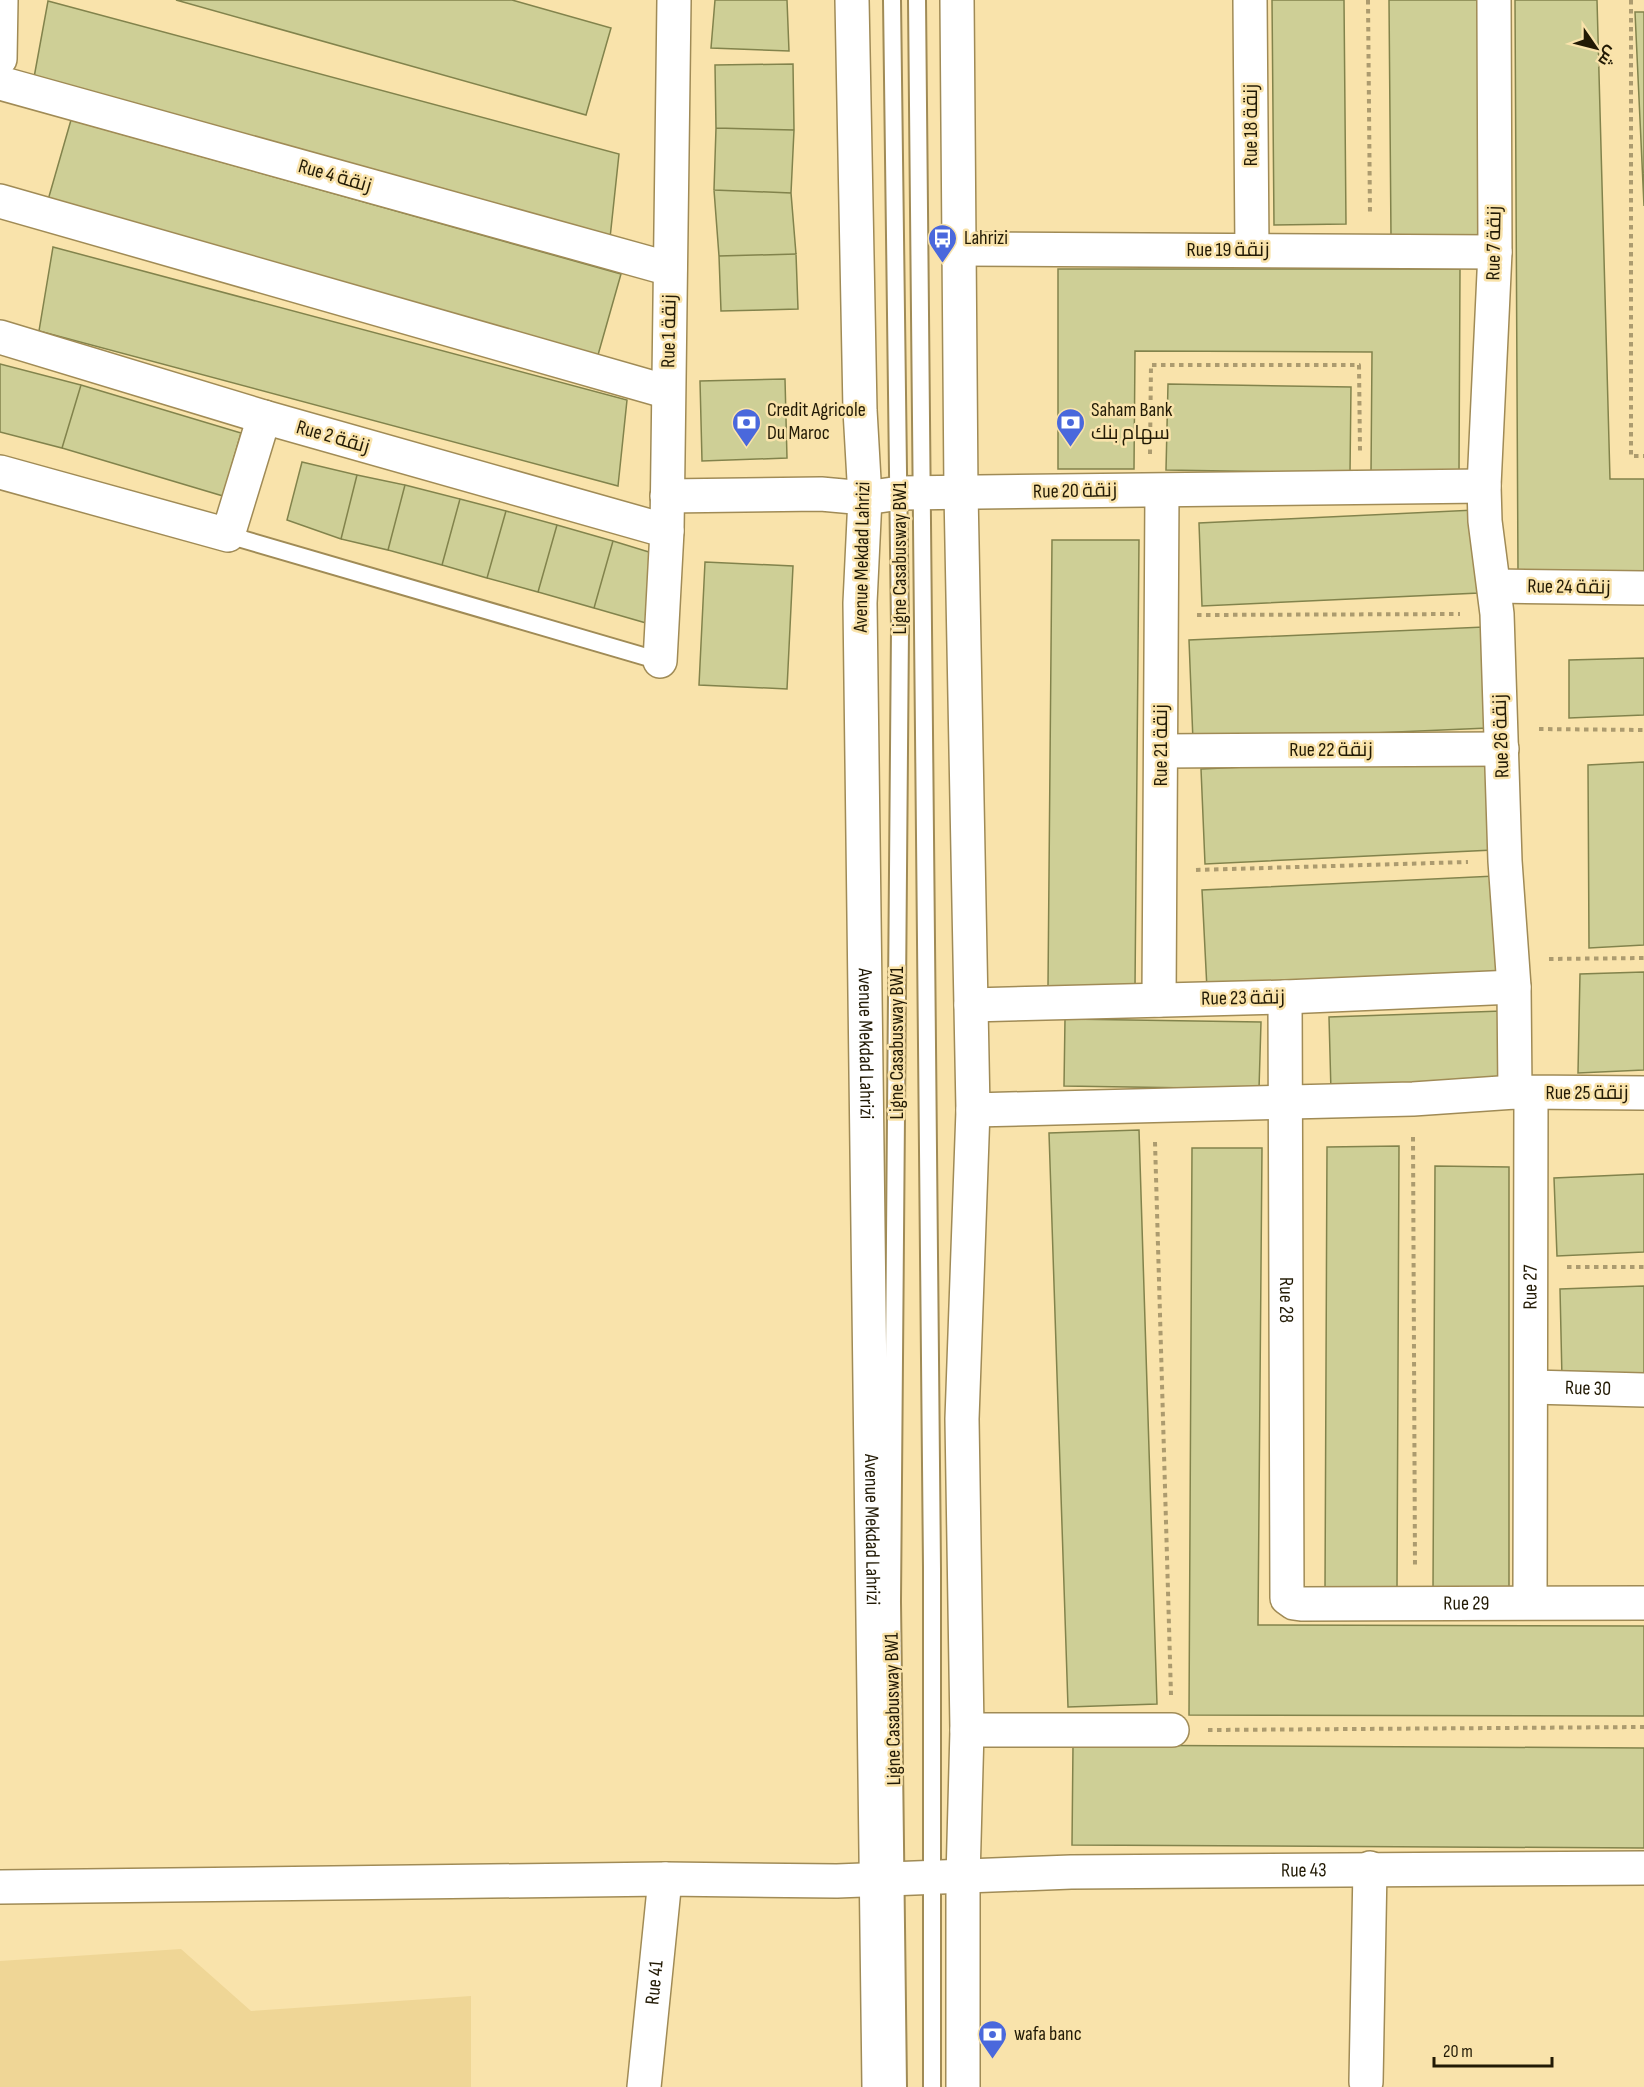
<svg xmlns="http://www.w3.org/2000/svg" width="1644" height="2087" font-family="'Sofia Sans Condensed',Cairo,sans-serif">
  <rect width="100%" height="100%" fill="#f9e3ab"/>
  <path fill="#efd696" d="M181,1949L251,2011L471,1996V2087H0V1961Z"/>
  <path fill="#cecf96" stroke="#82834c" stroke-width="1.5" d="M176,0H512L611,28L586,115Z
    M715,0H787L789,51L711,48Z
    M1272,0H1344L1346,224L1274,225Z
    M1389,0H1478L1481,235L1391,237Z
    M1515,0H1597L1610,479H1644V571L1518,573Z
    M48,1L619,154L610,238L33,83Z
    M1635,12H1644V206Z
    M793,64L794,130L716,128L715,65Z
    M71,120L621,274L594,369L44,214Z
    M716,128L794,130L791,193L714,190Z
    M714,190L791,193L796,254L719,256Z
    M53,247L627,400L618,486L39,331Z
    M796,254L798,309L721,311L719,256Z
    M1058,269H1460L1459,474H1371L1372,352L1135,351L1134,469H1058Z
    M0,364L81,385L62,448L0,432Z
    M785,379L787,458L702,461L700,381Z
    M1168,384L1351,387L1350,473L1166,470Z
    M81,385L241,433L223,496L62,448Z
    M302,462L357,475L341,539L287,520Z
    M357,475L405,485L388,550L341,539Z
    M405,485L460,499L442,565L388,550Z
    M460,499L506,511L487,578L442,565Z
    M1475,510L1479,593L1202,606L1199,523Z
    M506,511L557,525L538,592L487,578Z
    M557,525L613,541L594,608L538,592Z
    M1052,540H1139L1135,988L1048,987Z
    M613,541L662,556L646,623L594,608Z
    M705,562L793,566L787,689L699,685Z
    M1484,627L1488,728L1193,741L1189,640Z
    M1644,658V715L1569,718V660Z
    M1490,756L1493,850L1205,864L1201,769Z
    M1644,762V945L1589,948L1588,765Z
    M1495,876L1500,975L1207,989L1202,890Z
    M1644,972V1070L1578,1073L1580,974Z
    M1502,1011L1504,1086L1331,1092L1329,1017Z
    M1065,1019L1261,1022L1259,1089L1064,1086Z
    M1139,1130L1157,1704L1068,1707L1049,1133Z
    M1399,1146L1397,1591H1325L1327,1147Z
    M1192,1148H1262L1258,1625L1644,1626V1716L1189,1715Z
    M1435,1166L1509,1167V1589L1433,1592Z
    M1644,1174V1252L1557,1256L1554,1178Z
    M1644,1286V1377L1562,1379L1560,1289Z
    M1073,1745L1644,1748V1848L1072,1845Z"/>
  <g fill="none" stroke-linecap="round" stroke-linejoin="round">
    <defs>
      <path id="lane" d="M892,0L900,628L892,1602L898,2087
        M917,0L932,1568V2087
        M228,535L660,661"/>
      <g id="street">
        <path d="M1250,0L1252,250"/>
        <path d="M1494,0L1495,252L1484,486L1485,521L1497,614L1505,861L1514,987L1515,1092L1644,1093"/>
        <path d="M0,59L1,0"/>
        <path d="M0,83L670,269"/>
        <path d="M0,201L668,392"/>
        <path d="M961,249L1495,252"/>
        <path d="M0,337L264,417L667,531"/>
        <path d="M0,472L228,535L264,417"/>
        <path d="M667,496L821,494L865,498L900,493L1484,486"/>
        <path d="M1495,586L1644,588"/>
        <path d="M660,661L667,531L674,0"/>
        <path d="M1161,751L1502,749"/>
        <path id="s1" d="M1285,997L1287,1598L1294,1603L1301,1604L1644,1603"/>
        <path d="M1159,1000L1162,491"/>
        <path d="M971,1005L1285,997L1514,987"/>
        <path d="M973,1110L1413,1099L1515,1092"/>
        <path id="s2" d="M1532,1387L1644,1390"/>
        <path id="s3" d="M1530,1602L1531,1093"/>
        <path d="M967,1730H1172"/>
        <path id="s4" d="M0,1887L665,1879L837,1881L1071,1872L1644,1868"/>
        <path d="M1366,2082L1370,1868"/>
        <path id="s5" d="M644,2087L665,1879"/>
      </g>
      <g id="secondary">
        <path id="s6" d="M852,0L860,410L865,498L860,603L879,2087"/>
        <path d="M957,0L961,492L973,1110L962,1419L967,1730L963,1878V2087"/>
      </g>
    </defs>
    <use href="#lane" stroke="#a08b56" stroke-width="20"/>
    <use href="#street" stroke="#a08b56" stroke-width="36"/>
    <use href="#secondary" stroke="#a08b56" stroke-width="36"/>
    <path stroke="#ac9b6f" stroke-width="4" stroke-dasharray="4.5 4.5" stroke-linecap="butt" d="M1368,0L1370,215
      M1631,0V456H1644
      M1150,454L1151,365H1359L1360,451
      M1197,615L1460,614
      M1539,729L1644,730
      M1196,870L1468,862
      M1549,959L1644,958
      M1413,1137L1415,1567
      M1155,1142L1171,1695
      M1567,1267H1644
      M1208,1730L1644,1727"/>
    <use href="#lane" stroke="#fff" stroke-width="16"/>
    <use href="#street" stroke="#fff" stroke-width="33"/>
    <use href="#secondary" stroke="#fff" stroke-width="33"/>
  </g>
  <defs>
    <symbol id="bus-pin" viewBox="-11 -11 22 30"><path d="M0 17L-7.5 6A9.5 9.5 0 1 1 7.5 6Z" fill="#4a68dc" stroke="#f9e3ab"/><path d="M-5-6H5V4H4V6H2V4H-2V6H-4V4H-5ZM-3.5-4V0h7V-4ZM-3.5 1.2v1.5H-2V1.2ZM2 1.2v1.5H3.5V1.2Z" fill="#fff"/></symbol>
    <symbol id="bank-pin" viewBox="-11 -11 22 30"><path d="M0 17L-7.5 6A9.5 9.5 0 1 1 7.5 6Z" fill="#4a68dc" stroke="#f9e3ab"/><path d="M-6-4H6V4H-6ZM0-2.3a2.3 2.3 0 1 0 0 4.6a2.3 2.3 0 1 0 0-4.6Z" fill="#fff"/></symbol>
  </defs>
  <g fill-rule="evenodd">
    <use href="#bus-pin" x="926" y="222" width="33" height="45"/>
    <use href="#bank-pin" x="730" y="406" width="33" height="45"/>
    <use href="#bank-pin" x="1054" y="406" width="33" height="45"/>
    <use href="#bank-pin" x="976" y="2018" width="33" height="45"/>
  </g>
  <g text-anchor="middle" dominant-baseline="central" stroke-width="5" stroke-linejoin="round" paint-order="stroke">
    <g font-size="20" fill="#221a05" stroke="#f9e3ab">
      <text transform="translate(1251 125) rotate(-90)">Rue 18 زنقة</text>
      <text transform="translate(335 176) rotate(16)">Rue 4 زنقة</text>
      <text transform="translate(1494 243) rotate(-89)">Rue 7 زنقة</text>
      <text x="1228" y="250">Rue 19 زنقة</text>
      <text transform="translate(669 331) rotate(-89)">Rue 1 زنقة</text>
      <text transform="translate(333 437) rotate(16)">Rue 2 زنقة</text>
      <text transform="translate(1075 491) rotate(-1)">Rue 20 زنقة</text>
      <text transform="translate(862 557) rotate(-89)">Avenue Mekdad Lahrizi</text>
      <text transform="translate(900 558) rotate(-90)">Ligne Casabusway BW1</text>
      <text transform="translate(1569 587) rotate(1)">Rue 24 زنقة</text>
      <text transform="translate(1501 736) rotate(-92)">Rue 26 زنقة</text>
      <text transform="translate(1161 745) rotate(-90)">Rue 21 زنقة</text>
      <text x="1331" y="750">Rue 22 زنقة</text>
      <text transform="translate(1243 998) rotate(-1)">Rue 23 زنقة</text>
      <text stroke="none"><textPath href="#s6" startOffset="1044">Avenue Mekdad Lahrizi</textPath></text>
      <text transform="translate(897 1043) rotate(-90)">Ligne Casabusway BW1</text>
      <text x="1587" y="1093">Rue 25 زنقة</text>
      <text stroke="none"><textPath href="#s3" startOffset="315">Rue 27</textPath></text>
      <text stroke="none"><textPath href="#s1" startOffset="303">Rue 28</textPath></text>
      <text stroke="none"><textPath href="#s2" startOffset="56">Rue 30</textPath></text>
      <text stroke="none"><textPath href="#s6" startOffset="1530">Avenue Mekdad Lahrizi</textPath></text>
      <text stroke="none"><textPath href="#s1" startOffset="782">Rue 29</textPath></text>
      <text transform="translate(893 1709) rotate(-91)">Ligne Casabusway BW1</text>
      <text stroke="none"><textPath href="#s4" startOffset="1304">Rue 43</textPath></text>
      <text stroke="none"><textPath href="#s5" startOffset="105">Rue 41</textPath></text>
    </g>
    <g font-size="20" fill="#221a05" stroke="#f9e3ab" text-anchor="start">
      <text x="964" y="238">Lahrizi</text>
      <text x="767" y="410">Credit Agricole<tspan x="767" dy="23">Du Maroc</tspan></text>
      <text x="1091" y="410">Saham Bank<tspan x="1091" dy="23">سهام بنك</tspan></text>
      <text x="1014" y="2034">wafa banc</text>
    </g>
  </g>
  <g transform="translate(1596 48) rotate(125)" stroke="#f9e3ab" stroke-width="4.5" paint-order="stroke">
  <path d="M0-4.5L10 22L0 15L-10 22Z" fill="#221a05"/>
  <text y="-9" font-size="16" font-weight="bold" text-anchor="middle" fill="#221a05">ش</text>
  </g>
  <path d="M1434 2057v9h118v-9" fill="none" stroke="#221a05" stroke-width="3"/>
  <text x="1443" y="2057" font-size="18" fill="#221a05" stroke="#f9e3ab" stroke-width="4.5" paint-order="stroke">20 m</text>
</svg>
